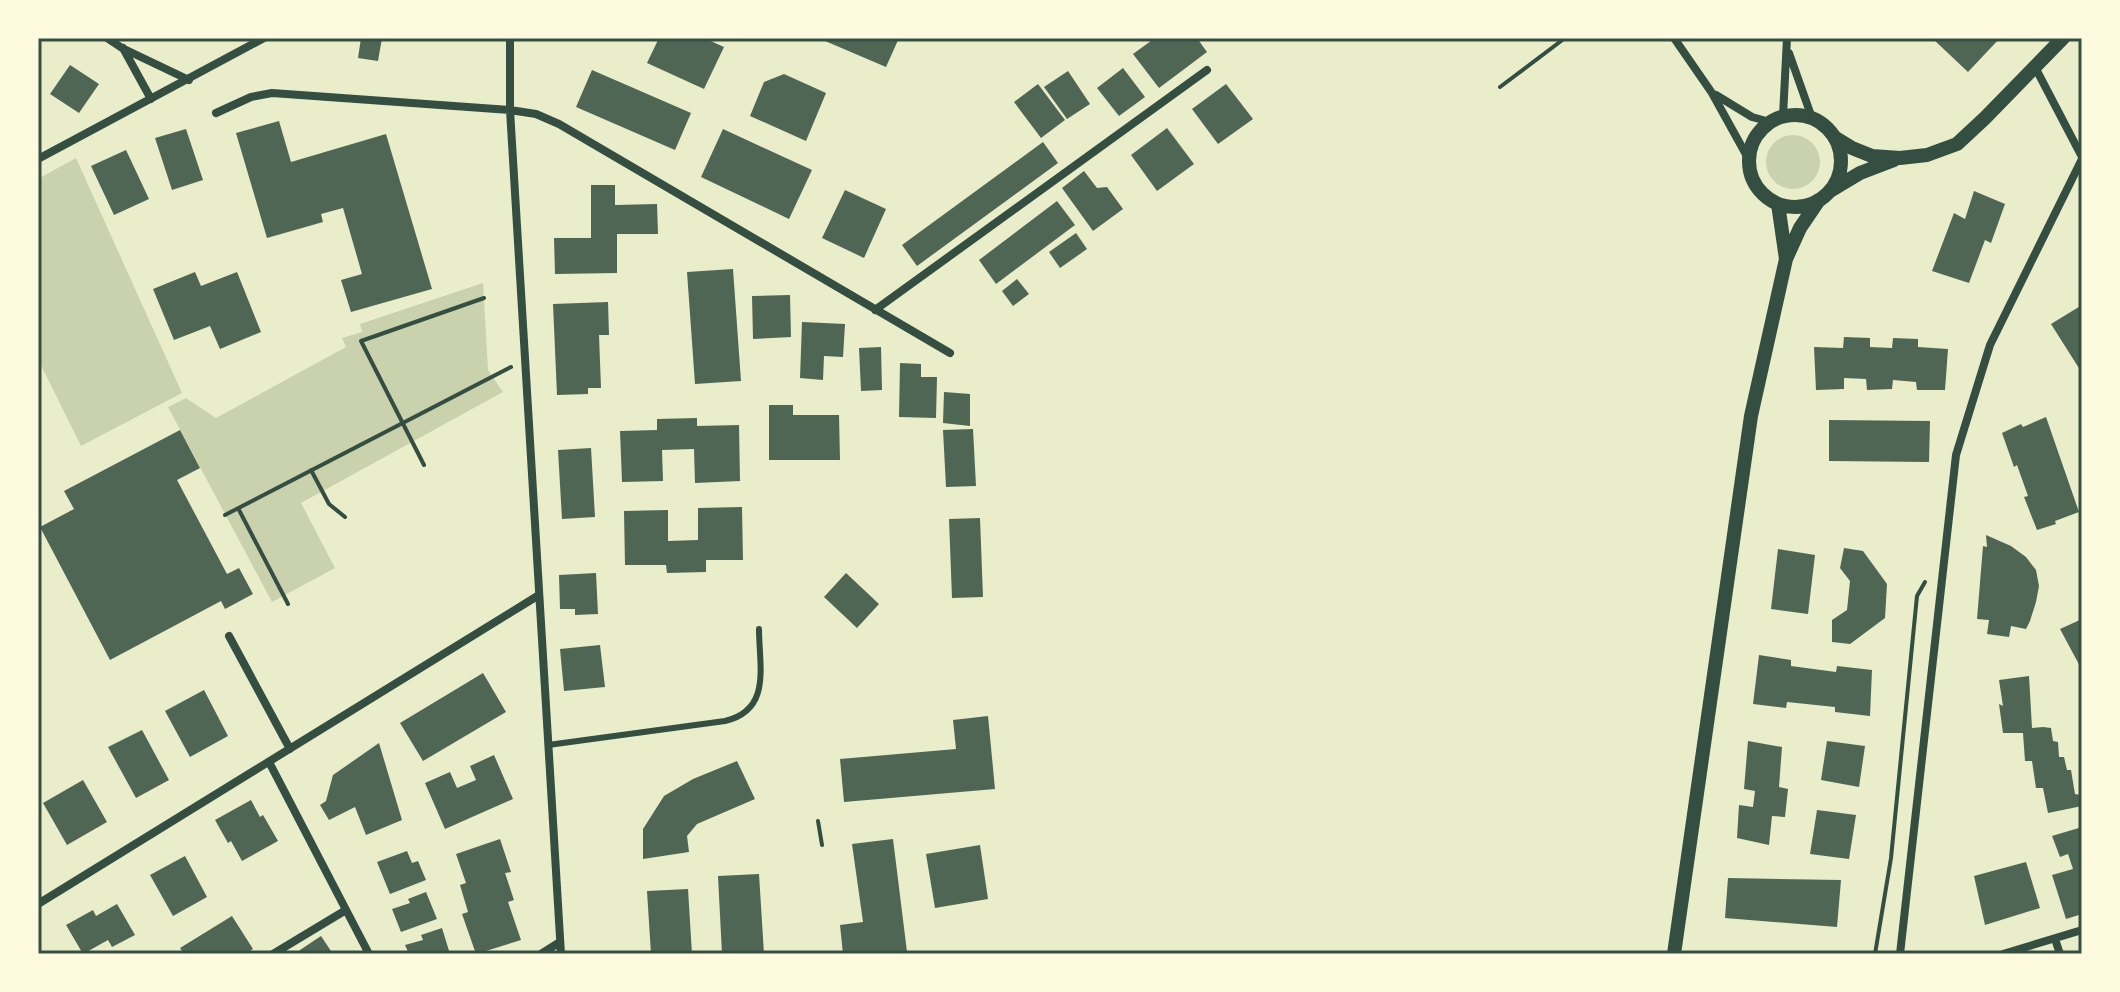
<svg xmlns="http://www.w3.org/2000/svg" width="2120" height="992" font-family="Spectral,serif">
  <rect width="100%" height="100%" fill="#e9edc9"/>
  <path fill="#cad2ad" d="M1766 162a27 27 0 1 1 54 0a27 27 0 1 1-54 0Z
    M76,158L182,393L81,446L38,359V179Z
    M483,283L488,370L503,392L301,503L335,568L272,602L168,407L186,398L216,418L346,347L342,338L362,332L360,324Z"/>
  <path fill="#4f6655" d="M361,38H382L378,61L358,58Z
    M661,38H704L724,47L704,89L647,63L658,40Z
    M818,38H899L886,67Z
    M1155,38H1197L1207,52L1159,88L1133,54Z
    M1932,38H2000L1968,72Z
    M70,65L99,84L79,113L50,94Z
    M1123,68L1145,97L1119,116L1097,88Z
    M592,70L691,113L675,150L576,107Z
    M1068,71L1090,104L1067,119L1044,87Z
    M784,74L826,93L806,141L750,116L764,82Z
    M1038,84L1065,120L1041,138L1014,102Z
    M1226,84L1253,119L1218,144L1192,109Z
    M279,121L291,162L386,134L432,289L351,312L341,280L362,274L343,208L321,214L323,222L267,238L236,133Z
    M1167,128L1194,164L1157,191L1131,155Z
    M186,129L203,180L172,190L155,138Z
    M723,129L812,170L789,219L701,177Z
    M1043,142L1058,163L917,266L902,245Z
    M126,150L149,199L114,215L91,166Z
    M1084,171L1097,188L1107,187L1123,209L1093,231L1062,188Z
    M591,185H615V205L657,204L658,234H617V273L555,274L554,238H591Z
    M845,190L886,209L864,258L822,238Z
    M1974,191L2005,204L1991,243L1985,240L1969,283L1932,271L1954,213L1965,219Z
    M1057,201L1075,225L996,284L979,260Z
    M1076,233L1087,249L1060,268L1049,252Z
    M733,269L741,381L695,384L687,272Z
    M195,272L201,286L237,272L261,332L220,349L210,326L174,340L153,289Z
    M1017,279L1029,294L1013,306L1002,291Z
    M790,295L791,337L753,339L752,296Z
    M608,302L609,335H599L601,388H588V394L557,395L553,304Z
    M2082,305V373L2051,324Z
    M802,322L845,324L843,357L824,356L823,380L800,378Z
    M1844,337L1870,338V347L1892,348L1893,338L1918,339V347L1948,349L1945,390H1917L1916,382L1893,380L1892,389L1867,390L1866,379L1844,378V389L1816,390L1814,347L1843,348Z
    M881,347L882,390L861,391L859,348Z
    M900,363L921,364V377H937L936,418L899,417Z
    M944,392L970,394V426L943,423Z
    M769,405H793V415H839L840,460H769Z
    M2046,417L2079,512L2055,521L2056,524L2037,530L2024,497L2028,496L2017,465L2014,467L2002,433L2021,424L2023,427Z
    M697,418V426L739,425L740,481L695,483L694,449L662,450L663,481L622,482L620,431L657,430V419Z
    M1829,420L1930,421L1929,462L1829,461Z
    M973,429L976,486L946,487L943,430Z
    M180,430L200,468L177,480L227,574L239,568L253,594L225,609L221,601L110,660L40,527L74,509L64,491Z
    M591,448L595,517L562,519L558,450Z
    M742,507L743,560H706V572L667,573L666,565H625L624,511L668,510V541L698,540V508Z
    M980,518L983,597L952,598L949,519Z
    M1986,535L2011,546L2026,557L2036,570L2039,586L2036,602L2030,621L2026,629L2011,626L2009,637L1987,634L1989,620L1977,619L1983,546L1987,547Z
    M1844,548L1863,551L1887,584L1885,618L1850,644L1832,642V620L1847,610L1850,581L1840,568Z
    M1778,549L1815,555L1808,614L1771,609Z
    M596,573L598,614L575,615V609H560L559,575Z
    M846,573L879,604L857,628L824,597Z
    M2082,619V670L2060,629Z
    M600,645L605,687L564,691L560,649Z
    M1759,655L1791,660V666L1836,672L1837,666L1872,670L1870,716L1835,712V707L1787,702L1786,708L1753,704Z
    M483,673L506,712L423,761L400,723Z
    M2029,676L2032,728L2043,727L2051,728L2053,741L2058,742L2059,757H2064L2067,770H2071L2075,794L2080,795L2082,806L2048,813L2043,788H2036L2032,761H2025L2023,733H2003L1999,704L2003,706L1999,680Z
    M204,690L228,736L190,757L165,711Z
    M988,716L995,789L844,802L840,759L956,749L953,720Z
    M142,730L169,780L136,798L108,747Z
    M1748,741L1782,747L1779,787L1788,789L1785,817L1772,816L1769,845L1737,838L1739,805L1753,807L1755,791L1744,789Z
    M1827,741L1865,746L1859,787L1821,780Z
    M379,743L402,820L366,835L355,807L329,820L320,805L326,801L333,775Z
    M494,755L513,799L445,829L425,783L450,772L457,788L476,780L470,766Z
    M737,761L755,799L697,824L687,836L689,852L643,859V829L664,796L693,779Z
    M83,780L107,822L67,845L43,803Z
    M251,800L260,817L263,815L278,841L242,861L231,841L228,843L215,820Z
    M1817,810L1856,815L1849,859L1810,854Z
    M2082,827V914L2066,919L2052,875L2073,869L2068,854L2060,857L2052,836Z
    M500,839L511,872L505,873L514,900L508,902L521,940L476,954L462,914L468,912L460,885L466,883L456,854Z
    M893,839L907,952L843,954L840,925L863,922L852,844Z
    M980,845L988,899L935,908L926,854Z
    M407,851L412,863L418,861L426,880L390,894L377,862Z
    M185,856L207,897L173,916L150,875Z
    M2026,862L2040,908L1985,925L1974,876Z
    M759,874L764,954H722L718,876Z
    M1728,878L1841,880L1837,927L1725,918Z
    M688,889L692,954H651L647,891Z
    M426,892L437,919L401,932L392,909L410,903L408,899Z
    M117,904L135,935L112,947L108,940L83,954L66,925L93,910L96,916Z
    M232,916L253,949L245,954H184L180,948Z
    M442,928L450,954H409L405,945L423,940L421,935Z
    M321,936L333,954H294Z"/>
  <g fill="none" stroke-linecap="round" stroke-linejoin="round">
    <path stroke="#344e41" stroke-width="4" d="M1500,87L1565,38
      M424,465L361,341L484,298
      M311,470L329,504L345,517
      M238,508L288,604
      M225,515L511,367
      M818,821L822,845
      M1875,954L1891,858L1917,596L1925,582"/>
    <path stroke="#344e41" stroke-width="6" d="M548,745L725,721C772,710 759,666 759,629"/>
    <path stroke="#344e41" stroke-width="8" d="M107,38L122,48L189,80
      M510,38V110L561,954
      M1674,38L1712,93L1748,158
      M123,48L151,99
      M1789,53L1812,118
      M2035,67L2082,157
      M1716,95L1752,117L1770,122
      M216,113L251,97L272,93L510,110L536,114L559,124L950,353
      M1783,116L1787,38
      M38,159L264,38
      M875,310L1207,70
      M229,636L290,749
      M269,762L369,954
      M38,904L539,595
      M2055,939L2060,954
      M273,954L346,910
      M541,954L560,942
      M1900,954L1956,455L1990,345L2082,159
      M2003,954L2082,930"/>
    <path stroke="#344e41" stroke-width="14" d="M1749 161a46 46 0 1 1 92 0a46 46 0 1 1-92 0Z
      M1834,137L1852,148L1872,156L1900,158L1927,155L1957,144L1985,118L2063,38
      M1830,191L1860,173L1894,160
      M1778,204L1786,259
      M1674,954L1751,416L1786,259L1800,228L1819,200"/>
  </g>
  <rect width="2120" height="992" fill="none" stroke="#fefae0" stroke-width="80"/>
  <rect x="40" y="40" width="2040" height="912" fill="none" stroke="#344e41" stroke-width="3"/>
</svg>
